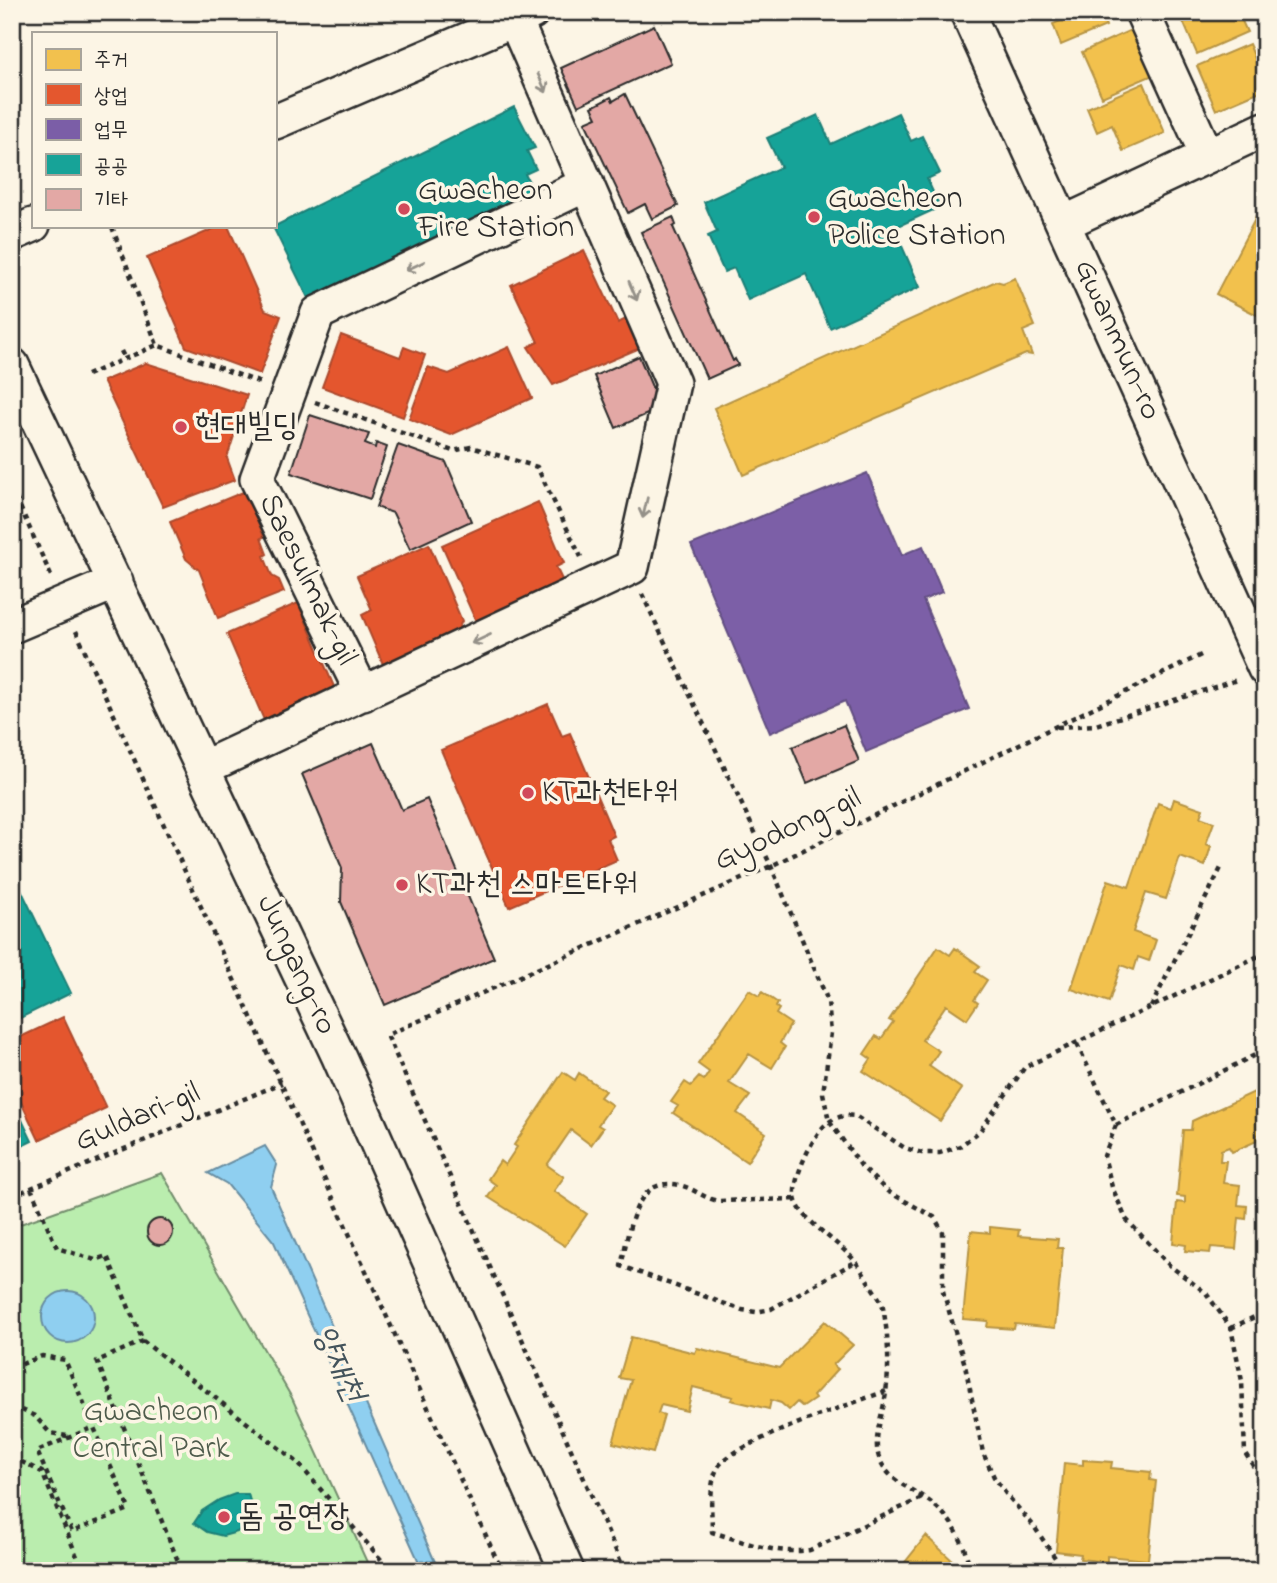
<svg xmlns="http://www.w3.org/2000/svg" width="1277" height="1583" font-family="'Indie Flower','Poor Story',sans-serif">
  <rect width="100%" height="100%" fill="#fcf5e5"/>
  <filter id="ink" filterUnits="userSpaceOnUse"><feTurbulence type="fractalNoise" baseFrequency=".0143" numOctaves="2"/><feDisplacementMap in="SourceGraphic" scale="14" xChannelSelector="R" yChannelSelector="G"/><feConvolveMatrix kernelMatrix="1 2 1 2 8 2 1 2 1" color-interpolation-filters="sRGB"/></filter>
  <g filter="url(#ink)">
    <path fill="#baedae" stroke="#728c6c" stroke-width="2" d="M162,1173L292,1398L371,1571H12V1227Z"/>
    <path fill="#8fcff0" stroke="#678da1" stroke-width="2" d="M265,1146L277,1165L271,1187L439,1571H423L274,1242L227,1184L208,1173Z
      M42 1317a26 26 0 1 1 52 0a26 26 0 1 1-52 0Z"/>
    <path fill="#f2c14e" stroke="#b69444" stroke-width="2" d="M1065,12H1104L1101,13L1106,26L1061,45L1053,24L1068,18Z
      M1179,12H1238L1247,32L1197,54Z
      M1133,29L1153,75L1102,97L1082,52Z
      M1249,44L1265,81V89L1216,110L1197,66Z
      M1144,83L1165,133L1123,151L1112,125L1097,132L1087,108Z
      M1265,200V319L1216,294Z
      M1015,278L1035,326L1023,331L1032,355L1026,354L743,475L714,408L996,281L1003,283Z
      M1174,799L1203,809L1200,817L1214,822L1206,844L1211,846L1205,866L1180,857L1166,899L1146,893L1133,932L1156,940L1149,961L1138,957L1134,970L1121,965L1109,1002L1071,989L1108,880L1129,887L1158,803L1171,808Z
      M938,947L950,955L955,948L980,966L975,972L987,980L974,1000L978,1003L967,1019L946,1005L922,1040L939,1051L929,1066L962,1089L940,1121L863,1071L871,1059L864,1054L876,1036L881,1039L893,1022L889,1020Z
      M749,990L759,996L762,992L778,1003L776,1007L779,1009L776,1014L791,1024L780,1043L785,1047L772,1068L749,1054L729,1083L750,1096L737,1113L766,1133L747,1162L673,1113L678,1106L671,1102L685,1082L691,1086L699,1077L704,1080L709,1072L698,1064Z
      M563,1072L575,1080L579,1073L605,1091L600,1097L612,1105L598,1125L603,1128L591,1145L571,1130L547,1165L564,1177L554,1191L587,1214L565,1246L488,1197L496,1185L488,1179L500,1161L505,1165L517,1147L514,1145Z
      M1265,1087V1134L1264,1132L1257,1135L1259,1140L1232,1152L1229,1147L1221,1150L1220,1161H1226L1223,1183L1240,1185L1238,1205L1247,1206L1246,1219L1239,1218L1236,1249L1211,1247L1210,1253L1185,1251L1186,1245L1173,1243L1177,1202L1185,1203V1197L1177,1196L1183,1130H1191L1192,1121Z
      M990,1227L1019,1230L1018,1236L1058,1239L1057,1248H1063L1055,1328L1015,1324L1014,1329L987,1327L988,1321L963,1319L971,1231L990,1233Z
      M825,1321L853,1345L833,1365L838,1369L813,1396L815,1399L803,1407L797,1402L789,1410L781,1403L771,1400L769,1409L731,1400L733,1397L693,1387L687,1411L661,1405L658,1413L664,1415L653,1453L613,1443L631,1380L619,1378L631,1337L695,1353L697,1348L779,1368Z
      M1083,1460L1112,1462L1111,1468L1151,1472L1150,1480L1156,1481L1148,1560L1107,1556V1562L1080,1559L1081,1554L1056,1551L1064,1463L1083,1465Z
      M926,1536L953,1561L945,1571H898Z"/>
    <path fill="#e4572e" stroke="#ac4a2d" stroke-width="2" d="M220,226H228L265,310L281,316L260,374L186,347L147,258Z
      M584,250L618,323L626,319L640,348L553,385L528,347L538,342L511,285Z
      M341,335L400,357L404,347L425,355L403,417L322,387Z
      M509,347L532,398L451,435L409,419L428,367L449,374Z
      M146,363L247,395L227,458L235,480L163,507L103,381Z
      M243,492L248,503L250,502L264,537L261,538L267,554L264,556L272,576L279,580L284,592L218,618L199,570L186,559L170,522Z
      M538,502L564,563L556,567L565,586L478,626L442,545Z
      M429,544L462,621L459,627L463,635L385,669L362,615L372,610L357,576Z
      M298,603L338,696L267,727L227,634Z
      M548,704L562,736L570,733L614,836L608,839L617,860L509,907L441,750Z
      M63,1017L106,1108L39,1140L12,1083V1041Z"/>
    <path fill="#7b5ea7" stroke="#634f82" stroke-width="2" d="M867,473L902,555L923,546L942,592L923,600L969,709L866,752L845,701L770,733L691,545Z"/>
    <path fill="#17a398" stroke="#1d7f77" stroke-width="2" d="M514,107L535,148L527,151L536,169L525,174L534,192L310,302L273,227Z
      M898,113L911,141L922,136L940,173L927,179L940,207L894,228L920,287L830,328L806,274L748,300L734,268L724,272L708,236L717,232L704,202L781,167L767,138L818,115L831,144Z
      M15,877L71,993L12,1022V878Z
      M12,1099L32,1141L12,1151Z
      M235,1494H248L252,1508L248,1523L237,1532L223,1536L207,1532L194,1523L202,1511L219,1500Z"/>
    <path fill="#e3a8a5" stroke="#2b2b2b" stroke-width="2" d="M654,25L671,63L578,106L561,68Z
      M625,94L678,206L652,219L645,204L628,213L585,122L597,117L592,107L611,97L613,101Z
      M673,217L676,225L673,227L733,361L735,359L738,365L707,379L641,232Z
      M639,356L661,408L616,428L594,376Z
      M310,415L369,434L365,444L375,448L376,443L387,447L370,499L291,473Z
      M398,445L446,462L471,521L410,549L393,513L376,507Z
      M844,725L859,761L807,783L792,747Z
      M373,743L402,810L427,799L494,958L385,1005L341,902L342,868L302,774Z
      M147 1232a13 13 0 1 1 26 0a13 13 0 1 1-26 0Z"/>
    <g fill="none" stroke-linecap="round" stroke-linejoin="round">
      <defs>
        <path id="minor" d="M967,12L1265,669
          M1142,12L1207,155
          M275,122L532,12
          M1064,223L1265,129
          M12,234L33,225
          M12,365L339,1057L567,1571
          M12,626L116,582
          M363,694L257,479L318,313L587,184
          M203,768L632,567L673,383L515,20"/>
      </defs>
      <use href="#minor" stroke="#2b2b2b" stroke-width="38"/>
      <path stroke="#2b2b2b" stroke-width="4.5" stroke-dasharray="5 5" stroke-linecap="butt" d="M112,227L157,345L261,383
        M121,351L125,359
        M87,375L157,345
        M315,402L453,451L471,447L537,467L581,557
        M12,489L52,578
        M642,594L771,866L828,1001L831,1033L823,1093L829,1121L862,1167L887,1191L934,1217L943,1232V1291L965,1365L983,1453L994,1477L1006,1494L1033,1525L1064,1571
        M76,631L502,1571
        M1057,727L1096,725L1237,680
        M1151,1007L1223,864
        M1077,1044L1116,1125L1104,1156L1112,1187L1126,1219L1170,1266L1206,1293L1231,1328L1242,1381L1245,1453L1265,1485
        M1116,1125L1265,1050
        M31,1188L57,1248L95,1260L107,1256L143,1341L297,1462L391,1571
        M12,1196L282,1083
        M795,1199L719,1201C704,1199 694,1188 679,1185C633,1175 629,1234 621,1266L742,1310L756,1312L771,1309L855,1262
        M1231,1328L1265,1312
        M143,1341L97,1361L182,1571
        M12,1368L42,1356L65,1360L129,1509L72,1532L37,1451L94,1427
        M886,1391C854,1403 732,1443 718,1467C708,1485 712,1511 712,1532C745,1542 775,1555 810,1550L924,1497
        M12,1406L35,1416L50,1433L67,1436
        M12,1457L42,1472L83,1571
        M625,1571L387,1035L771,866L1203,654
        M970,1571C965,1540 950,1514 923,1497C906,1486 889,1480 880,1460C871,1440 884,1412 886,1392C890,1364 888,1334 883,1307C881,1299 874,1291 870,1284C865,1277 861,1268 855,1261C841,1244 803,1221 796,1201C790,1184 809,1146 819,1132C828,1120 840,1114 855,1116L905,1148L922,1153H940L960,1146L980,1131L1025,1067L1265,953"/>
      <use href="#minor" stroke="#fcf5e5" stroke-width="33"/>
    </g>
    <defs><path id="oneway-shaft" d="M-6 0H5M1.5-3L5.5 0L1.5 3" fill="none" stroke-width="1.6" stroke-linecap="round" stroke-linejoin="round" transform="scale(1.75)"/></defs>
    <g stroke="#949088">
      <use href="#oneway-shaft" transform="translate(542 83) rotate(66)"/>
      <use href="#oneway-shaft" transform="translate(415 266) rotate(154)"/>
      <use href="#oneway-shaft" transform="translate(633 291) rotate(67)"/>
      <use href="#oneway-shaft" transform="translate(645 508) rotate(103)"/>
      <use href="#oneway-shaft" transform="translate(481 639) rotate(155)"/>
    </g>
  </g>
  <g fill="#d1495b" stroke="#fcf5e5" stroke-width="2.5">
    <circle cx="404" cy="209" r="7"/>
    <circle cx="814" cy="217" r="7"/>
    <circle cx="181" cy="427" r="7"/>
    <circle cx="528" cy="793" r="7"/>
    <circle cx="402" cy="885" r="7"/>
    <circle cx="224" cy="1517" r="7"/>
  </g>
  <g text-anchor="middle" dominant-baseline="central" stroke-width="7" stroke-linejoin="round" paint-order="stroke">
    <g font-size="32" fill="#2b2b2b" stroke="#fcf5e5" text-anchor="start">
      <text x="418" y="191">Gwacheon<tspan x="418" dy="37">Fire Station</tspan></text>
      <text x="828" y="199">Gwacheon<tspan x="828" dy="37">Police Station</tspan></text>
      <text x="195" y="427">현대빌딩</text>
      <text x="542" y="793">KT과천타워</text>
      <text x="416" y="885">KT과천 스마트타워</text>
      <text x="238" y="1517">돔 공연장</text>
    </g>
    <g font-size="32" fill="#2b2b2b" stroke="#fcf5e5">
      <text transform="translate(1117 340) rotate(66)">Gwanmun-ro</text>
      <text transform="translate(307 580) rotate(64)">Saesulmak-gil</text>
      <text transform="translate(788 830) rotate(-25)">Gyodong-gil</text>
      <text transform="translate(296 965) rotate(65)">Jungang-ro</text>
      <text transform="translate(138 1118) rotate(-23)">Guldari-gil</text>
    </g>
    <g font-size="32" fill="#4f5c4c" stroke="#fcf5e5">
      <text x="151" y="1412">Gwacheon<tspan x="151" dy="37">Central Park</tspan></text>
    </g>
    <g font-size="33" font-style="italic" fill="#44545c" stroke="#fcf5e5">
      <text transform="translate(338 1364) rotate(65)">양재천</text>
    </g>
  </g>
  <rect width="1277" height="1583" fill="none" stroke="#fcf5e5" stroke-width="42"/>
  <rect x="21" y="21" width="1235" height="1541" fill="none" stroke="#2b2b2b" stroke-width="2.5" filter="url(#ink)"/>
  <rect x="32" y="32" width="245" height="196" fill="#fcf5e5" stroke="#a8a49b" stroke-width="2"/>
  <rect x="46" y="49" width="35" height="21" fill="#f2c14e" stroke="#a8a49b" stroke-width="2"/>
  <text x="94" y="66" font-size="21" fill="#2b2b2b">주거</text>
  <rect x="46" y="84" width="35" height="21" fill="#e4572e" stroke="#a8a49b" stroke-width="2"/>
  <text x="94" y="102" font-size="21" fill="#2b2b2b">상업</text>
  <rect x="46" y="119" width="35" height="21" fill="#7b5ea7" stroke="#a8a49b" stroke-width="2"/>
  <text x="94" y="136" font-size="21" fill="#2b2b2b">업무</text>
  <rect x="46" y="154" width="35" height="21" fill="#17a398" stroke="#a8a49b" stroke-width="2"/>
  <text x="94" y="172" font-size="21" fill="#2b2b2b">공공</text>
  <rect x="46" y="189" width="35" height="21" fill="#e3a8a5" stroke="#a8a49b" stroke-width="2"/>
  <text x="94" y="206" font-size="21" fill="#2b2b2b">기타</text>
</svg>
